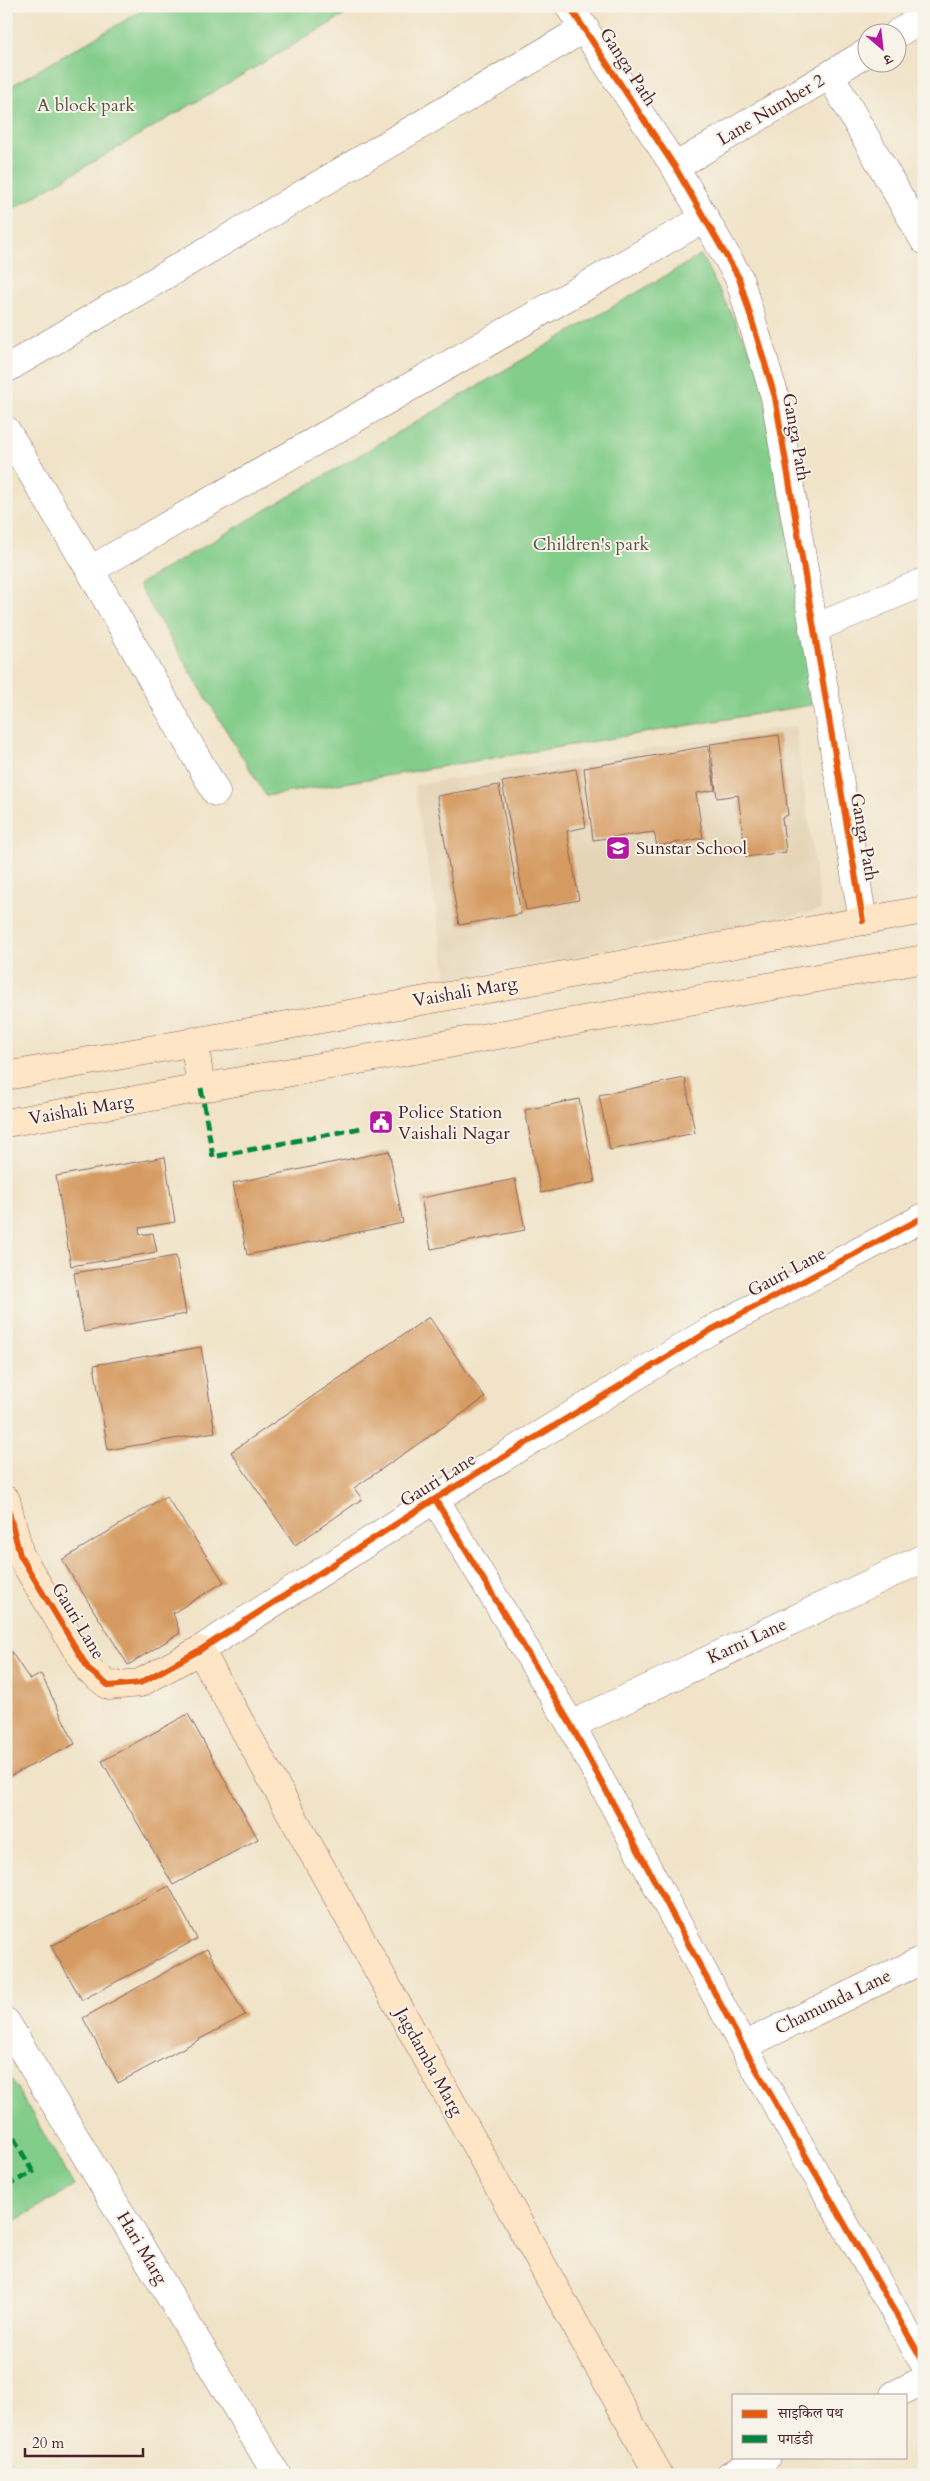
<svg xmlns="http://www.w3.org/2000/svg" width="930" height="2481" font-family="Cardo,'Noto Serif Devanagari',serif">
  <rect width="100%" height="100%" fill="#f7f3e8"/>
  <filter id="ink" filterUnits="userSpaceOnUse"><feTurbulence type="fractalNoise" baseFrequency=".02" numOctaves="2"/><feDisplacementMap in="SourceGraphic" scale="10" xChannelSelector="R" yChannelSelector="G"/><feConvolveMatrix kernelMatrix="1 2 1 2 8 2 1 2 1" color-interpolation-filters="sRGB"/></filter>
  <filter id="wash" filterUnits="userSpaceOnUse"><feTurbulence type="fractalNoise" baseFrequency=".0096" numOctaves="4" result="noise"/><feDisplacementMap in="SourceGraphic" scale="20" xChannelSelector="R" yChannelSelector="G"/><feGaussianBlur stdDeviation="1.12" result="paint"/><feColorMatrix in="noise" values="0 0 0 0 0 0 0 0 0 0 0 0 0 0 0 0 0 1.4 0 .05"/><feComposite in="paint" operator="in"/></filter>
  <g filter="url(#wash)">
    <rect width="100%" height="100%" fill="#f0e3c7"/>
    <path fill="#e5d5b7" d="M795,726L821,910L448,981L414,785Z"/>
    <path fill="#83cd8a" stroke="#66765a" d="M150,6H360L6,213V89Z
      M701,255L760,370L817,704L266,796L138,585Z
      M6,2069L74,2186L6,2226Z"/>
    <g id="blocks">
      <path fill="#d69b62" d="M779,735L788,815L782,818L786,852L746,857L738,795L717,798L710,744Z
        M708,746L715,790L696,793L703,838L657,846L654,832L593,840L584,768Z
        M576,769L586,827L567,831L579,900L526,910L502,782Z
        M499,785L521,914L459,925L437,796Z
        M685,1078L695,1133L610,1150L599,1095Z
        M579,1099L595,1182L541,1193L525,1110Z
        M389,1151L403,1223L247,1255L233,1183Z
        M165,1157L175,1222L139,1228L140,1235L153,1233L157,1252L71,1266L56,1176Z
        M515,1179L525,1230L431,1249L421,1198Z
        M176,1256L186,1314L84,1332L74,1273Z
        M429,1317L485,1398L354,1488L362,1499L295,1545L231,1452Z
        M201,1347L215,1432L108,1450L94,1365Z
        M166,1496L224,1582L173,1613L180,1633L128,1665L62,1560Z
        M6,1644L30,1680L41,1674L75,1744L6,1778Z
        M188,1714L258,1839L173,1885L102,1761Z
        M169,1886L197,1939L82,2000L51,1946Z
        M207,1949L245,2015L118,2083L83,2018Z"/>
    </g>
  </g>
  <g filter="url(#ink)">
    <use href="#blocks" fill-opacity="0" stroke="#846462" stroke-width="1"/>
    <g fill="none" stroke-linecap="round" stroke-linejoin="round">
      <defs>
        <path id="street" d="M569,6L675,167L739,278L775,397L863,921
          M898,33L924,17
          M830,75L924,240
          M675,167L868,52
          M6,369L585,28
          M6,430L90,570L216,792
          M90,570L705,218
          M813,629L924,582
          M435,1499L571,1725L743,2046L924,2363
          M200,1650L435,1499L711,1330L924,1217
          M571,1725L924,1558
          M6,2022L277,2475
          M743,2046L924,1959
          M894,2395L924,2380
          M730,2475L766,2457"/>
        <path id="secondary" d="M194,1041L201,1088
          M6,1076L924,910
          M6,1123L924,959
          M6,1500L20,1555L89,1670L109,1686L140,1683L200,1650L659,2475"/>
      </defs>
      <use href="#street" stroke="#846462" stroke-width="29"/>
      <use href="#secondary" stroke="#846462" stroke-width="29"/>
      <use href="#street" stroke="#fff" stroke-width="28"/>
      <use href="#secondary" stroke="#fee5c5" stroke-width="28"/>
      <path stroke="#00873e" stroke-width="5" stroke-dasharray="10 5" stroke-linecap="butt" d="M201,1088L213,1157L361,1128
        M6,2125L33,2172L6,2186"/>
      <defs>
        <path id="cycleway" d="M569,6L675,167L739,278L775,397L863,921
          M435,1499L571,1725L743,2046L924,2363
          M6,1500L20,1555L89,1670L109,1686L140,1683L200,1650L435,1499L711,1330L924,1217"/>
      </defs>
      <use href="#cycleway" stroke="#f7f3e8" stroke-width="9"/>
      <use href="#cycleway" stroke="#e8590c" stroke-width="6"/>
    </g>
  </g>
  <defs>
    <symbol id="school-square" viewBox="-11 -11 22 22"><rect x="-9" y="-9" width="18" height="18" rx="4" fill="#b5179e" stroke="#f7f3e8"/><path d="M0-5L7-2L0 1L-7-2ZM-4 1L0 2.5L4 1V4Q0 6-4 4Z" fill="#fff"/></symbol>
    <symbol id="civic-square" viewBox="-11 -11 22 22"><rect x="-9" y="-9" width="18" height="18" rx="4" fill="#b5179e" stroke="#f7f3e8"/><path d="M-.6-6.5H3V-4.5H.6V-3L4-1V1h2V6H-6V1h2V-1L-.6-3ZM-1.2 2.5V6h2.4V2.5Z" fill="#fff"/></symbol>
  </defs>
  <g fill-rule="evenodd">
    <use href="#school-square" x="604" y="834" width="28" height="28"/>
    <use href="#civic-square" x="367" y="1108" width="28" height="28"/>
  </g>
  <g text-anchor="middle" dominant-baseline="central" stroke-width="4" stroke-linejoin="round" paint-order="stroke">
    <g font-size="18" fill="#4a1f2b" stroke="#f7f3e8">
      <text transform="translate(628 67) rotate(57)">Ganga Path</text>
      <text transform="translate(771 110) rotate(-31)">Lane Number 2</text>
      <text transform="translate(796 437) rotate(80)">Ganga Path</text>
      <text transform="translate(864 837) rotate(80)">Ganga Path</text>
      <text transform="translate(465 992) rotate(-10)">Vaishali Marg</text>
      <text transform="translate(81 1110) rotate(-10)">Vaishali Marg</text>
      <text transform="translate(787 1272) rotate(-28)">Gauri Lane</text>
      <text transform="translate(438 1480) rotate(-32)">Gauri Lane</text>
      <text transform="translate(78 1621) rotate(59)">Gauri Lane</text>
      <text transform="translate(747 1641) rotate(-25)">Karni Lane</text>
      <text transform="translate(833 2002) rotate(-26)">Chamunda Lane</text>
      <text transform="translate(429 2062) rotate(61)">Jagdamba Marg</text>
      <text transform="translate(142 2248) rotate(59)">Hari Marg</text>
    </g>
    <g font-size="18" fill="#5b5348" stroke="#f7f3e8">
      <text x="86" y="105">A block park</text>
      <text x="591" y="544">Children's park</text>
    </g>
    <g font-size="18" fill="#4a1f2b" stroke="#f7f3e8" text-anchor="start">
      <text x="636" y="848">Sunstar School</text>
      <text x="398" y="1112">Police Station<tspan x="398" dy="21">Vaishali Nagar</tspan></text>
    </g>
  </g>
  <rect width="930" height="2481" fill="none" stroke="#f7f3e8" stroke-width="25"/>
  <rect x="732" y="2394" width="175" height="65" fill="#f7f3e8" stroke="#b29e9c"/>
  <rect x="742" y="2410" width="25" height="8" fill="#e8590c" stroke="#b29e9c"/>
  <text x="778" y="2418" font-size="15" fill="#4a1f2b">साइकिल पथ</text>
  <rect x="742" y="2435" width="25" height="8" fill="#00873e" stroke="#b29e9c"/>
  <text x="778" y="2444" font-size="15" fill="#4a1f2b">पगडंडी</text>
  <g transform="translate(882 48) rotate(152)"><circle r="24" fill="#f7f3e8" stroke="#b29e9c"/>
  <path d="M0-4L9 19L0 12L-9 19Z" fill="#b5179e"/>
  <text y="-8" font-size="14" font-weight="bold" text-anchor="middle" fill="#4a1f2b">उ</text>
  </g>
  <path d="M25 2448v8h118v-8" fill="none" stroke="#4a1f2b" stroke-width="2.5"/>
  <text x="32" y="2448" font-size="15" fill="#4a1f2b" stroke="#f7f3e8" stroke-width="4" paint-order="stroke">20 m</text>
</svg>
